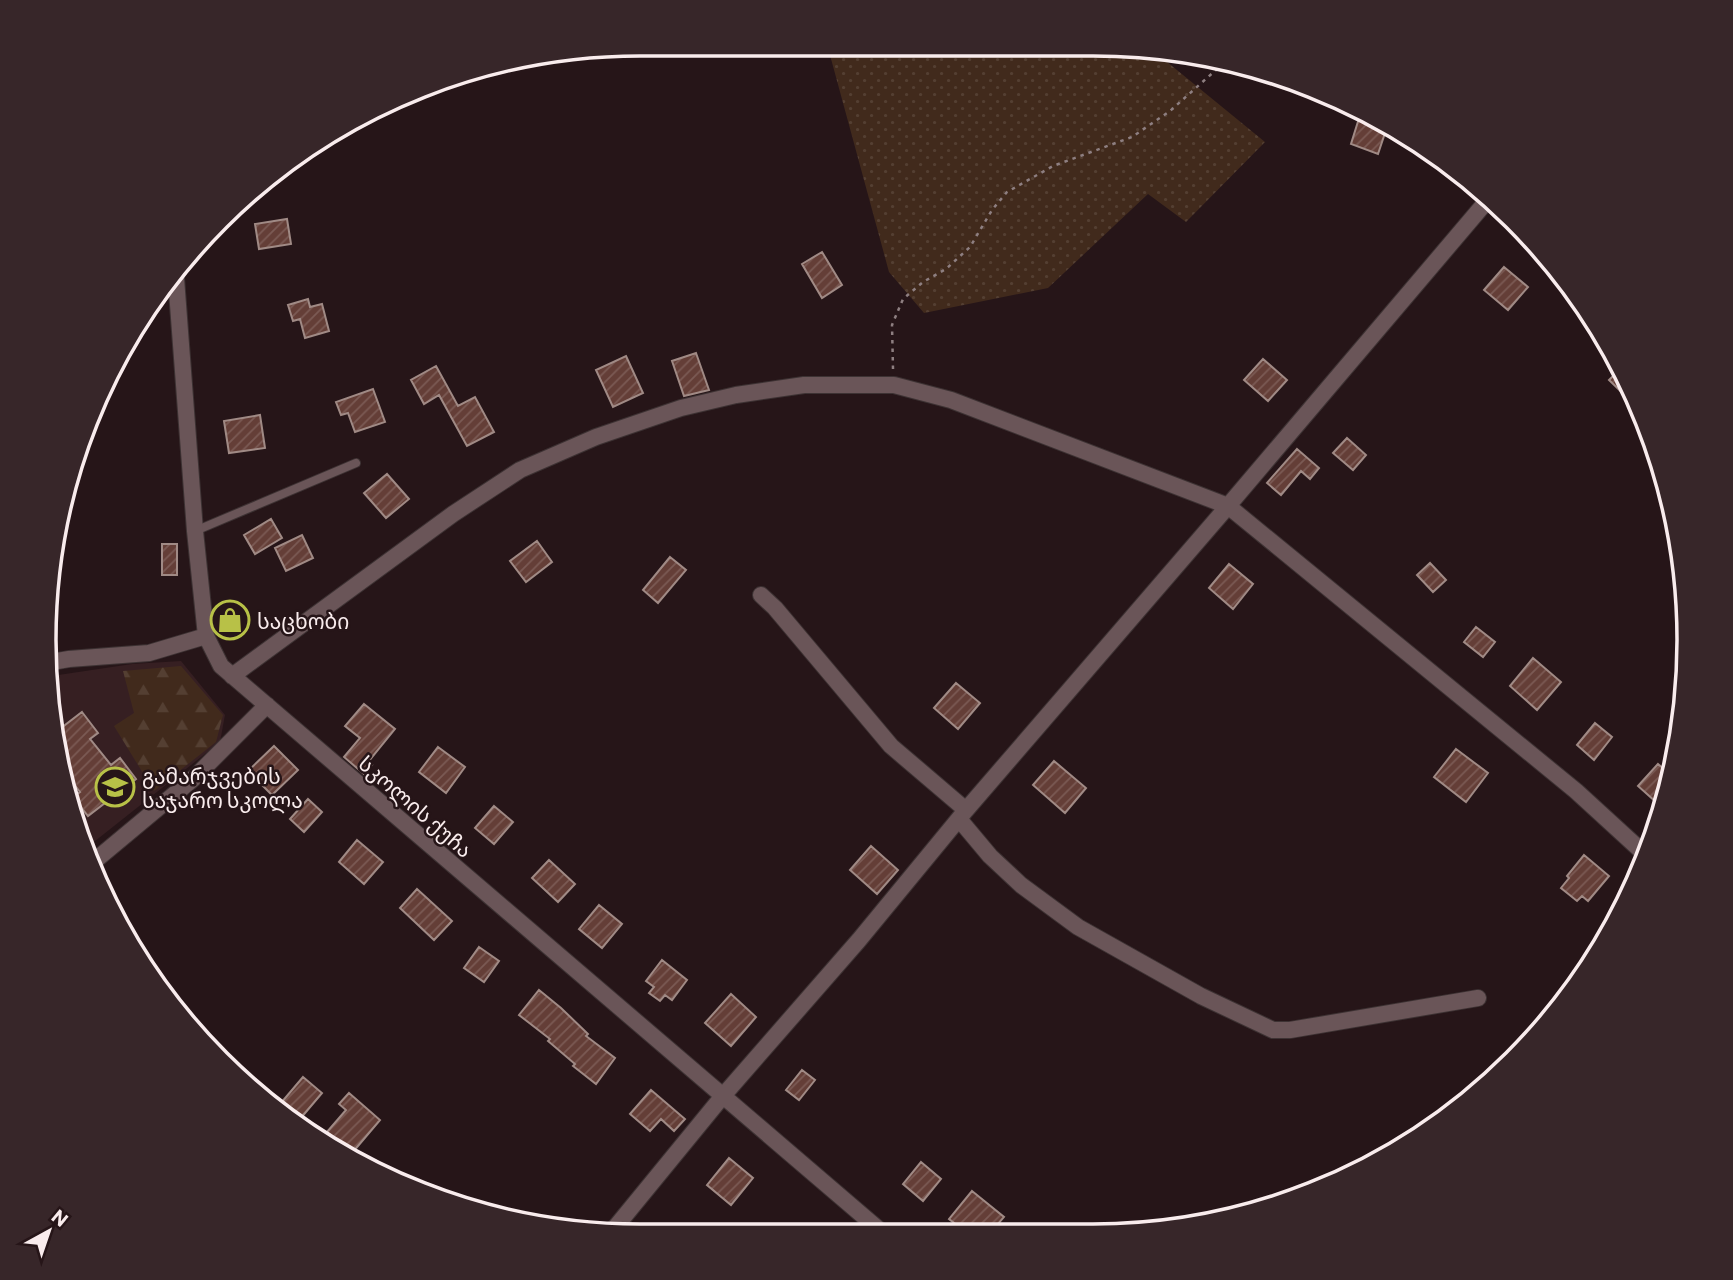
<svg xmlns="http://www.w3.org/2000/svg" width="1733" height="1280" font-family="Commissioner,'Noto Sans Georgian',sans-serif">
  <defs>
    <pattern id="grass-dots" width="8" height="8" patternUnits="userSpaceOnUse" patternTransform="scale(1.75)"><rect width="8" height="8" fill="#412a1c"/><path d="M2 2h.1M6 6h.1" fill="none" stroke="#543f32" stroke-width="1.8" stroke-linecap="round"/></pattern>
    <pattern id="forest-firs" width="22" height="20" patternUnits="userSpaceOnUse" patternTransform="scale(1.75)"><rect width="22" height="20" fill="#412a1c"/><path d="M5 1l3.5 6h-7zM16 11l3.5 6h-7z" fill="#543f32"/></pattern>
    <pattern id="building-hatch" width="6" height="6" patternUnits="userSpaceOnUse" patternTransform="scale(1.75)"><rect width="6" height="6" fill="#643e37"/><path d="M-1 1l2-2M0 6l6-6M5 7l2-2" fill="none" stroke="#7b5a54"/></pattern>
  </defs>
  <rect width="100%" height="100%" fill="#261518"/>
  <path fill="#361f22" d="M181,661L225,715L220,742L85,849L76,832L45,677L132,664Z"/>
  <path fill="url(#grass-dots)" d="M827,44L1132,45L1150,48L1265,142L1186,222L1148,194L1048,288L924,313L889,272Z"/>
  <path fill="url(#forest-firs)" d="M181,666L223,715L216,742L154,791L114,726L134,713L123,671Z"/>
  <path fill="url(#building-hatch)" stroke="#a08a85" stroke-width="2" d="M1360,115L1387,127L1378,154L1351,144Z
    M287,219L291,244L259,249L255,224Z
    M822,252L842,285L822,298L802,264Z
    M1504,267L1528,287L1508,310L1484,290Z
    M308,299L310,307L322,304L329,331L305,338L300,319L293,321L288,305Z
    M696,353L709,390L684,396L672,361Z
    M626,356L643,393L613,407L596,370Z
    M1263,359L1287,380L1268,401L1244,380Z
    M436,366L458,406L475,397L494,432L467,446L439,395L424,404L411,380Z
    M1622,367L1628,377L1641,411L1609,380Z
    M373,389L385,422L355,432L348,413L341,415L336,402Z
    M260,415L265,448L229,453L224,421Z
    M1347,438L1366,455L1353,470L1333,453Z
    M1297,449L1319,468L1310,479L1301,471L1281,495L1267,483Z
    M387,474L409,499L386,518L364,493Z
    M271,519L282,538L255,554L244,535Z
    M302,535L313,558L286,571L275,548Z
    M537,541L552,562L526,582L510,561Z
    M162,544H177V575H162Z
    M670,557L686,570L658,603L643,590Z
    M1430,563L1446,580L1433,592L1417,575Z
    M1229,564L1253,584L1233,609L1209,588Z
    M237,605L245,626L223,634L215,614Z
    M1476,627L1495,642L1483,657L1464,642Z
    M1533,658L1561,682L1537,710L1510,686Z
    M956,683L980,703L958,729L934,708Z
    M364,704L395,729L368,762L372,765L364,774L344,757L360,738L345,726Z
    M82,712L98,733L90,739L111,765L120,758L136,779L88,816L73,797L80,792L63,770L56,732Z
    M1595,723L1612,737L1594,760L1577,745Z
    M274,746L298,770L272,795L248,771Z
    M438,747L465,767L446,793L419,772Z
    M1456,749L1488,773L1466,802L1434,777Z
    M1054,761L1086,788L1065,813L1033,785Z
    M1658,764L1671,775L1667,790L1656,802L1638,786Z
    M308,799L322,812L304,832L290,819Z
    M494,806L513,822L494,844L475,828Z
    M357,840L383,862L364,884L339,862Z
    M871,846L898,870L877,894L850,870Z
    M1584,855L1609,876L1588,901L1582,896L1577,901L1561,888L1569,878L1567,876Z
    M549,860L575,884L558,902L532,878Z
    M417,889L452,921L434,940L400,908Z
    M599,905L622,924L602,948L579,929Z
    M479,947L499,961L484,982L464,968Z
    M662,960L687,980L672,1000L665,995L660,1001L649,993L654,987L646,981Z
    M539,990L561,1008L588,1034L586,1036L615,1058L596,1084L573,1066L575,1064L548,1041L550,1039L519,1015Z
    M731,994L756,1017L731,1046L705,1023Z
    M802,1070L815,1080L799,1100L786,1090Z
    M303,1077L322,1093L300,1119L281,1103Z
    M651,1090L685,1119L674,1131L661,1119L650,1131L630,1114Z
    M349,1093L380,1120L352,1153L327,1132L346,1110L339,1104Z
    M729,1158L753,1178L731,1205L707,1185Z
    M921,1162L941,1179L923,1201L903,1184Z
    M972,1191L1004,1217L991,1232H966L949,1219Z"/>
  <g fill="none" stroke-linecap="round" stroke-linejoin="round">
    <defs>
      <path id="service" d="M195,531L356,463"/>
      <path id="minor" d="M176,278L195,531L206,636L221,666L883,1233
        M761,595L775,608L891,746L966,810
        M46,663L69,659L149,653L206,636
        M232,676L453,514L520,470L596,437L681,408L736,395L804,385H894L951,400L1228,506L1576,791L1647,856
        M959,819L990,856L1021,885L1078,927L1201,996L1273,1030H1290L1478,998
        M92,863L194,778L267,705
        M609,1235L722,1097L859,940L966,810L1228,506L1486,202"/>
    </defs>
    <use href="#service" stroke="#3d3233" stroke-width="10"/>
    <use href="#minor" stroke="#3d3233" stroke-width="18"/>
    <path stroke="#8e7f81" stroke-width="2.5" stroke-dasharray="3.5 5" stroke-linecap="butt" d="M893,369L892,325L903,299L923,282L946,269L970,247L992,210L1007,192L1053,166L1132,137L1170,111L1226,61"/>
    <use href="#service" stroke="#6a5558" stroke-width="8"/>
    <use href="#minor" stroke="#6a5558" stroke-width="16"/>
  </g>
  <defs>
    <symbol id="shop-ring" viewBox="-11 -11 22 22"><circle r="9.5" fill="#261518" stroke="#b8c147" stroke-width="1.5"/><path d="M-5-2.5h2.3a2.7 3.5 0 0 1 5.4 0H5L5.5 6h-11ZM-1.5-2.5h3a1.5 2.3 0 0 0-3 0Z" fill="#b8c147"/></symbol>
    <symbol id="school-ring" viewBox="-11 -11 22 22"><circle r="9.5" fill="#261518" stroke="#b8c147" stroke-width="1.5"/><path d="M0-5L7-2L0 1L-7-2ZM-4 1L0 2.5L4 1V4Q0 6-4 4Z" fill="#b8c147"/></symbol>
  </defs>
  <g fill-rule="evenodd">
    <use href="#shop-ring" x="208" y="598" width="44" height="44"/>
    <use href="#school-ring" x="93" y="765" width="44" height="44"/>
  </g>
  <g text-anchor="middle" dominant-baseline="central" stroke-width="5" stroke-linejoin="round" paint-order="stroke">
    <g font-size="21" fill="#f9eced" stroke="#261518" text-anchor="start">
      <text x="257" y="620">საცხობი</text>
      <text x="142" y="775">გამარჯვების<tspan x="142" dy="24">საჯარო სკოლა</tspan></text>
    </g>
    <g font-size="21" fill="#f9eced" stroke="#261518">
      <text transform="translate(416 806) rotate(41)">სკოლის ქუჩა</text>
    </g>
  </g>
  <path d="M0 0H1733V1280H0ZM640 56H1093A584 584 0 0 1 1677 640V640A584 584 0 0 1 1093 1224H640A584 584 0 0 1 56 640V640A584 584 0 0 1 640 56Z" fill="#372629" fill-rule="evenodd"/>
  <path fill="none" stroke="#f9eced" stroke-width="3.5" d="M640 56H1093A584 584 0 0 1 1677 640V640A584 584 0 0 1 1093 1224H640A584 584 0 0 1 56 640V640A584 584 0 0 1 640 56Z"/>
  <g transform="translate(49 1231) rotate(40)" stroke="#261518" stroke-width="5" paint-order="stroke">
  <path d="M0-5L12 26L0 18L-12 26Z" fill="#f9eced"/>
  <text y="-10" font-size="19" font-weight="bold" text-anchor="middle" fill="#f9eced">N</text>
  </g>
</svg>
